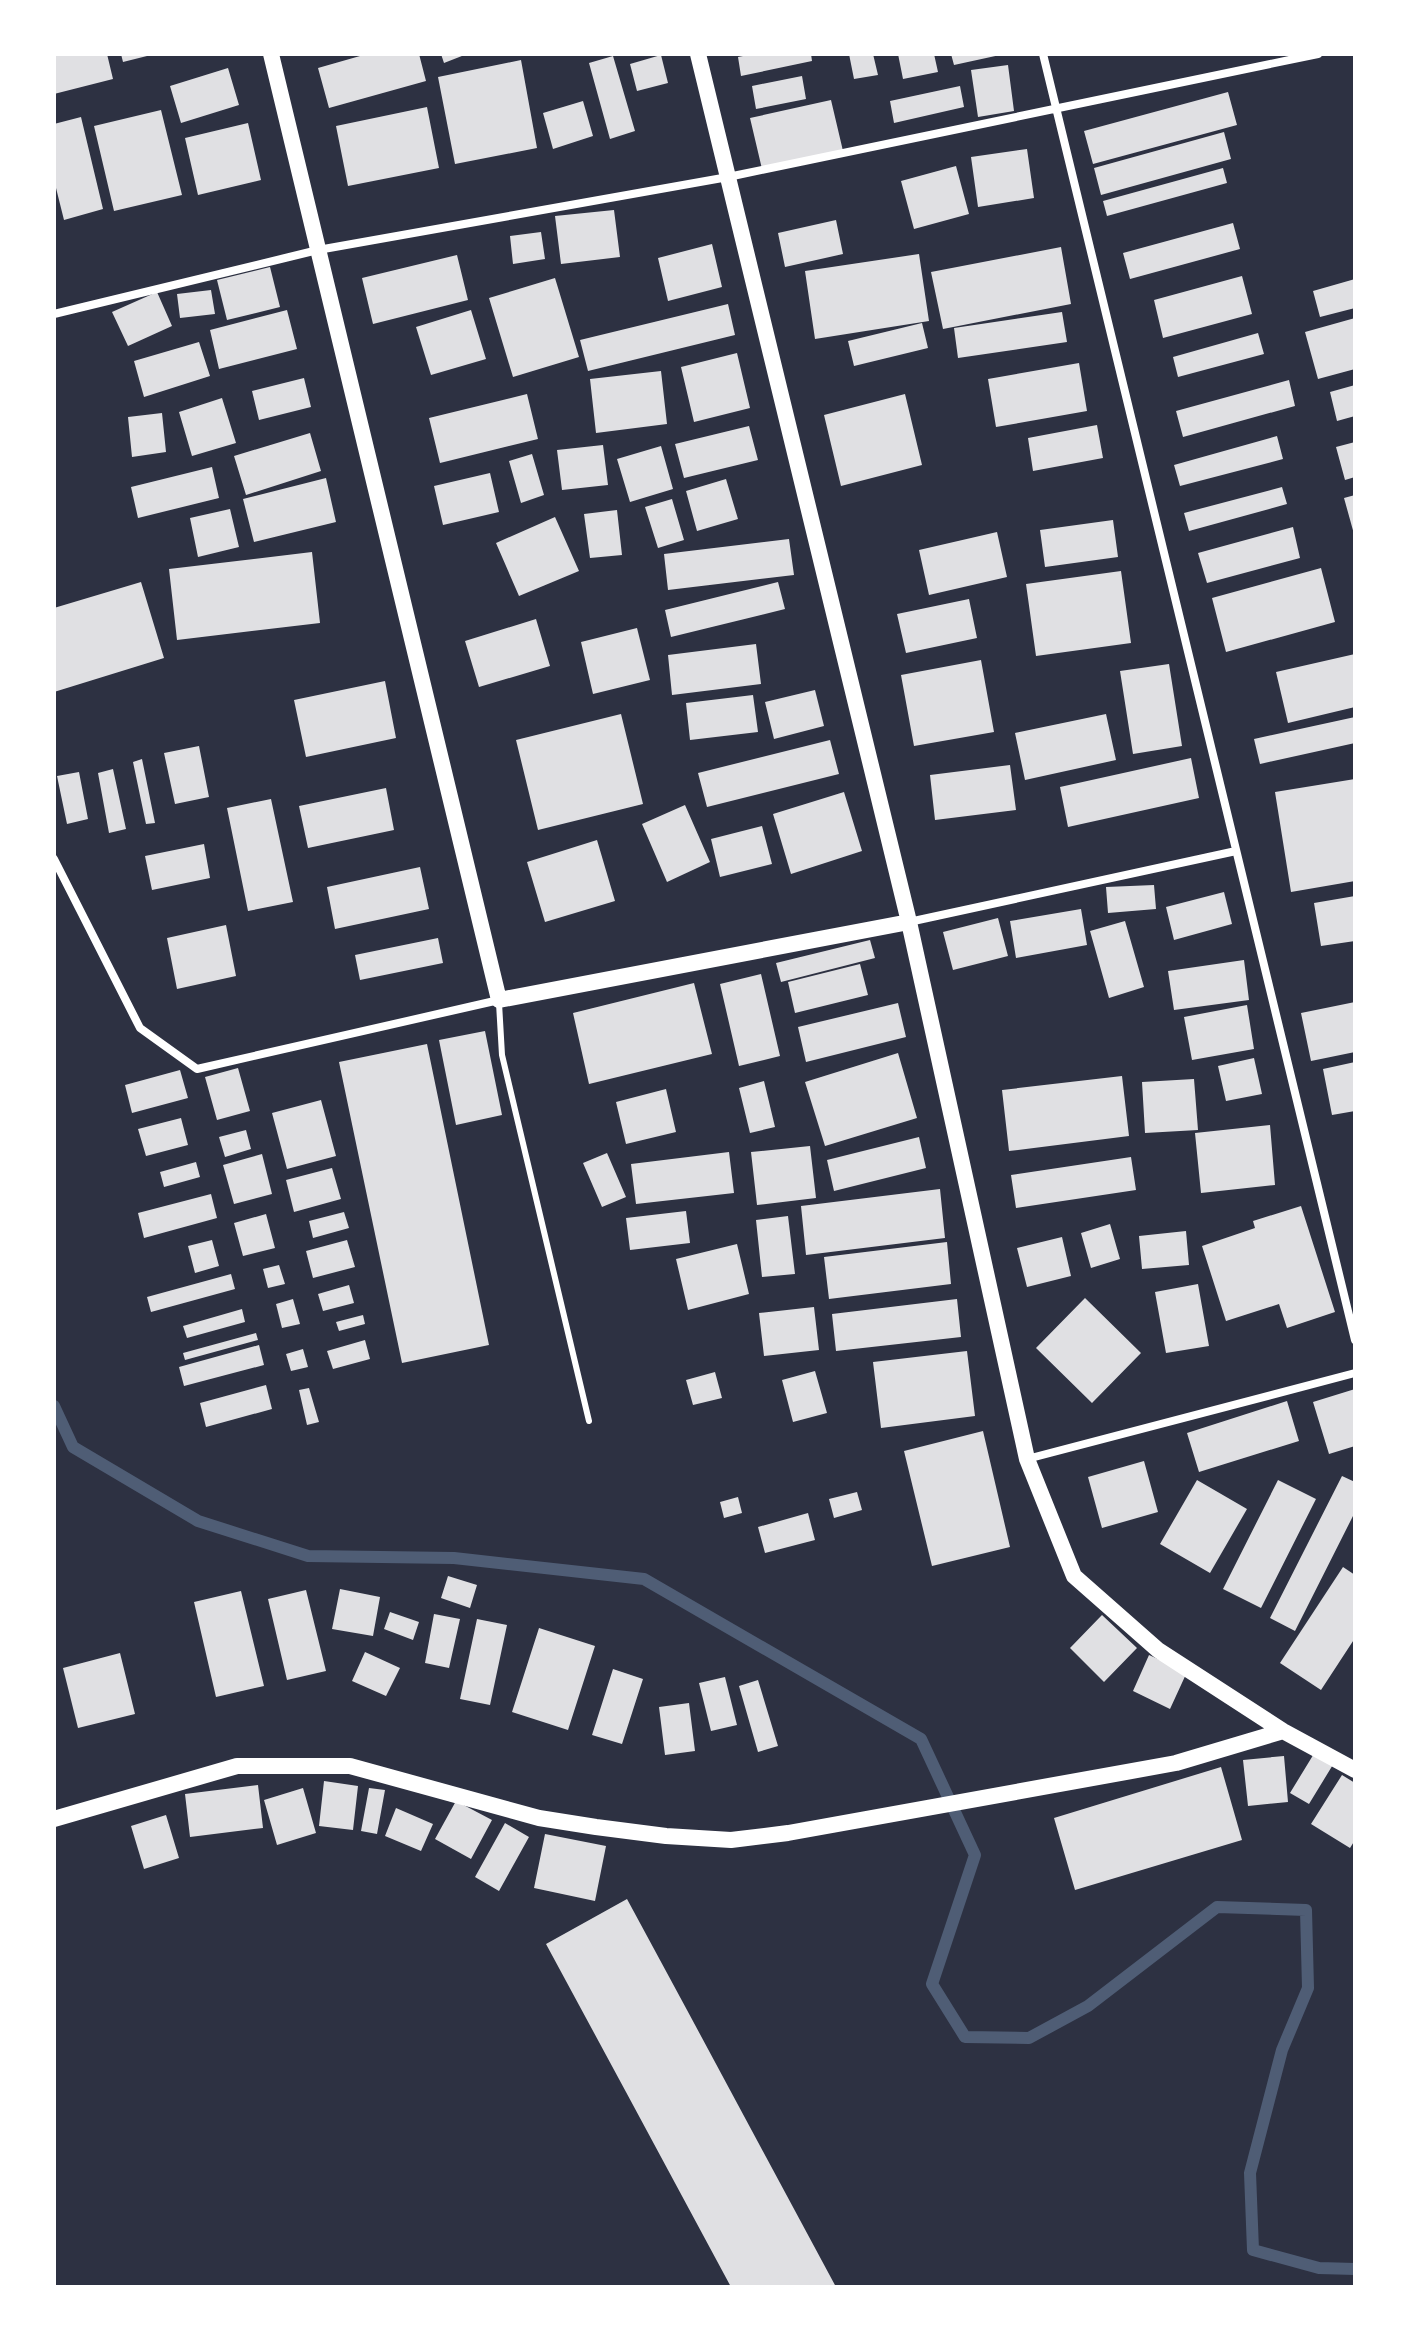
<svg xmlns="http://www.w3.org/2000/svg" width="1409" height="2341" font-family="Barlow,sans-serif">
  <rect width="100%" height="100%" fill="#2d3142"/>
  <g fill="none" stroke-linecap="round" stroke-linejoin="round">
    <path stroke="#4f5d75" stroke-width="12" d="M54,1406L73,1447L198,1521L308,1556L454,1558L644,1579L921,1739L975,1855L932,1984L965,2037L1029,2038L1088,2006L1217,1907L1306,1910L1308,1988L1282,2050L1250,2173L1253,2250L1319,2268L1355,2269"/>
  </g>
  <path fill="#e0e0e3" d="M54,54H107L113,79L54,94Z
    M121,54H151V55L123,62Z
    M367,54H419L426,81L329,108L318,68Z
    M441,54H467L444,63Z
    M753,54H811L812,61L741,76L738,57Z
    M849,54H873L878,75L854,79Z
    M898,54H934L938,72L903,79Z
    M951,54H1000V55L954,65Z
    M661,55L668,83L637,91L630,64Z
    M613,56L635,131L610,139L589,63Z
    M521,60L537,148L455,164L438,77Z
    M1008,65L1014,111L978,117L971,70Z
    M228,68L239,105L181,123L170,86Z
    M802,76L806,99L756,109L752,86Z
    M960,86L964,107L894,123L890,101Z
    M1228,92L1237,125L1093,164L1084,131Z
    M831,100L843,151L762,169L750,118Z
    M583,101L593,136L553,149L543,113Z
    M427,107L439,168L348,186L336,126Z
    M161,110L182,195L114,211L94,126Z
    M81,117L103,209L64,220L54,180V124Z
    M248,123L261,180L198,195L185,138Z
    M1224,132L1231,159L1101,195L1094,168Z
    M1027,149L1034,198L978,207L971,157Z
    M956,166L969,214L914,229L901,181Z
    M1223,168L1227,183L1107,216L1103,201Z
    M614,210L620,257L561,264L555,216Z
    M836,220L843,254L785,267L778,233Z
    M1233,223L1240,249L1130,279L1123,253Z
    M541,232L545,259L513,264L510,236Z
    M712,244L722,287L668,301L658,258Z
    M1061,247L1071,304L943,329L931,272Z
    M919,254L929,321L815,339L805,271Z
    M457,255L468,300L373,324L362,278Z
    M270,267L280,307L227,320L217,280Z
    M1242,276L1252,314L1163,338L1154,300Z
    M555,278L579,357L513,377L489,298Z
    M1355,279V308L1320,317L1313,291Z
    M211,290L215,314L180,318L177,294Z
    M157,292L172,326L128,346L112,312Z
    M728,304L735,335L588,371L580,340Z
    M287,310L297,349L219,369L210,330Z
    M471,310L486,359L431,375L416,327Z
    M1062,312L1067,342L958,358L954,328Z
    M1355,318V369L1318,379L1305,332Z
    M922,323L928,348L854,366L848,341Z
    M1258,333L1264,354L1178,377L1173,357Z
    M199,342L210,376L144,397L134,361Z
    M737,353L750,408L694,422L681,367Z
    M1079,363L1087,411L996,427L988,379Z
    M661,371L667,424L596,433L590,379Z
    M304,378L311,407L259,420L252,391Z
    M1289,380L1295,406L1183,437L1176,411Z
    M1355,385V416L1337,421L1330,392Z
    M527,394L538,439L440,463L429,418Z
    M905,394L922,465L841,486L824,415Z
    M222,398L236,443L192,456L179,412Z
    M162,413L166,452L132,457L128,417Z
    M1097,425L1103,458L1033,471L1028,438Z
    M749,426L758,460L684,478L675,444Z
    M310,433L321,471L246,495L234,456Z
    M1277,436L1283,459L1180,486L1174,465Z
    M1355,442V477L1345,480L1336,447Z
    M603,445L608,485L562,490L557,450Z
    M661,446L673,489L630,502L617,459Z
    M532,454L544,495L521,503L509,461Z
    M212,467L219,498L138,518L131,487Z
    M490,473L499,512L443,525L434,486Z
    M326,478L336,522L254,542L243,499Z
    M726,479L738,519L697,531L686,491Z
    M1282,487L1287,504L1189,531L1184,513Z
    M1355,495V534H1354L1344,498Z
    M672,499L684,540L658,548L645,507Z
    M230,509L239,547L198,557L190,518Z
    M617,510L622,555L590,558L584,514Z
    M555,517L579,571L519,596L496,543Z
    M1113,520L1118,557L1045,567L1040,530Z
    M1293,527L1300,558L1207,583L1198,553Z
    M997,532L1007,577L929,595L919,550Z
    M789,539L794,575L668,590L664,554Z
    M312,552L320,623L177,640L169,569Z
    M1321,568L1335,622L1226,652L1212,598Z
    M1121,571L1131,643L1036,656L1026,584Z
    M141,582L164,658L54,692V608Z
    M778,582L785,609L671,637L665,610Z
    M969,599L977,638L906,653L897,614Z
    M536,619L550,666L479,687L465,641Z
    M637,628L650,680L593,694L581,642Z
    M756,644L761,684L672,695L668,655Z
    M1355,654V707L1288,723L1276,672Z
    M981,660L994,732L914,746L901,675Z
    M1169,664L1182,746L1133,754L1120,671Z
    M385,681L396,738L306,757L294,700Z
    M815,690L824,726L774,739L765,702Z
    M753,695L758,732L690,740L686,703Z
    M621,714L643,804L538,830L516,740Z
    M1106,714L1116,760L1025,780L1015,733Z
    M1355,717V743L1260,764L1254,739Z
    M830,740L839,774L707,807L698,773Z
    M199,746L209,797L175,804L164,753Z
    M1191,758L1199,798L1068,827L1060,787Z
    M142,759L155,823L146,824L133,762Z
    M1010,765L1016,810L935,820L930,775Z
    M113,769L126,829L109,833L98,773Z
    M79,772L88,819L67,824L57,776Z
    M1355,779V881L1291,892L1275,792Z
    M386,788L394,830L308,848L299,806Z
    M844,792L862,851L791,874L773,814Z
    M271,799L293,902L248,911L227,808Z
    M685,805L710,862L667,882L642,824Z
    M762,826L772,864L720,877L711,839Z
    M597,840L615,901L545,922L527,862Z
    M204,844L210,878L152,890L145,856Z
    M420,867L429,909L335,929L327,887Z
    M1154,885L1156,909L1108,913L1106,887Z
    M1224,892L1232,924L1174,940L1166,907Z
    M1355,896V941L1321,946L1314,903Z
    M1081,909L1087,945L1016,958L1010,921Z
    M998,918L1008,956L953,970L943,932Z
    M1125,921L1144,987L1109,998L1090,931Z
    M226,925L236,976L177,989L167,938Z
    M438,938L443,963L360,980L355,955Z
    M870,940L875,958L781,982L776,963Z
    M1244,960L1249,1000L1174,1010L1168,971Z
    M860,964L868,995L795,1013L788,982Z
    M761,974L780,1056L739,1066L720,984Z
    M694,983L712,1054L589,1084L573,1013Z
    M1355,1002V1052L1311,1061L1301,1013Z
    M898,1003L906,1037L806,1062L798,1027Z
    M1247,1005L1254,1049L1192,1060L1184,1017Z
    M485,1031L502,1115L456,1125L439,1040Z
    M427,1044L489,1345L402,1363L339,1062Z
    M898,1053L917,1118L825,1146L805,1082Z
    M1254,1058L1262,1094L1226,1101L1218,1066Z
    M1355,1062V1111L1332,1115L1323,1069Z
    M238,1068L250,1111L217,1120L205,1077Z
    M180,1070L188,1098L132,1113L125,1085Z
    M1122,1076L1129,1136L1009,1151L1002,1090Z
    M1194,1079L1198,1130L1145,1133L1142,1082Z
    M764,1081L775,1127L750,1133L739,1088Z
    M666,1089L676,1132L626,1144L616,1102Z
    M321,1100L336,1156L287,1169L272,1113Z
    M181,1118L188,1145L146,1156L138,1129Z
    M1270,1125L1275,1185L1201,1193L1195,1133Z
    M246,1130L251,1149L225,1157L219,1137Z
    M919,1137L926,1168L834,1191L827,1160Z
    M810,1146L816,1198L757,1205L751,1152Z
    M729,1152L734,1193L636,1204L631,1164Z
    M607,1153L626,1197L602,1207L583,1163Z
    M262,1154L272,1194L234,1204L223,1165Z
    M1131,1157L1136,1190L1016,1208L1011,1175Z
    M196,1162L200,1177L164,1187L160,1172Z
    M332,1168L341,1199L294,1212L286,1180Z
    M940,1189L945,1238L806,1255L801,1206Z
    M211,1194L217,1218L144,1238L138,1213Z
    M1301,1206L1335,1312L1287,1328L1279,1304L1226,1321L1202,1246L1255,1228L1253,1221Z
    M686,1211L690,1243L630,1250L626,1218Z
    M344,1212L349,1228L313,1238L309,1221Z
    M266,1214L275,1248L243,1256L234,1223Z
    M788,1216L795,1274L762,1277L756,1220Z
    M1110,1224L1120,1259L1091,1268L1081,1233Z
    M1186,1231L1189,1265L1142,1269L1139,1236Z
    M1062,1237L1071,1276L1027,1287L1017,1248Z
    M212,1240L219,1266L195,1273L188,1246Z
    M347,1240L355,1267L313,1278L306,1251Z
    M947,1242L951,1284L829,1299L824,1257Z
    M737,1244L749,1294L688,1310L676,1259Z
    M279,1265L285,1284L268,1288L263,1269Z
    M231,1274L235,1289L151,1312L147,1297Z
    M1198,1284L1209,1346L1166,1353L1155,1292Z
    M349,1285L354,1303L323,1311L318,1294Z
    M1085,1298L1141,1353L1092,1403L1036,1348Z
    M293,1299L300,1324L282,1328L276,1304Z
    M957,1299L961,1337L836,1351L832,1314Z
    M814,1307L819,1350L764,1356L759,1313Z
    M242,1309L245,1322L187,1338L183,1326Z
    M363,1315L365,1324L339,1331L336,1322Z
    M256,1333L258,1340L185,1360L183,1353Z
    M365,1340L370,1359L333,1369L327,1351Z
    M259,1345L264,1365L184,1386L179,1367Z
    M303,1349L308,1367L291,1371L286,1354Z
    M967,1351L975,1416L881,1428L873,1362Z
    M815,1371L827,1413L793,1422L782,1380Z
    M715,1372L722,1398L693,1405L686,1380Z
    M266,1385L272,1409L206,1427L200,1403Z
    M309,1388L319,1422L307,1425L299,1390Z
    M1355,1389V1446L1329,1454L1313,1402Z
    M1287,1401L1299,1441L1199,1472L1187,1433Z
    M983,1431L1010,1547L932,1566L904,1451Z
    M1144,1461L1158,1512L1102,1528L1088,1477Z
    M1342,1476L1355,1482V1512L1295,1631L1270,1618Z
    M1197,1480L1247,1509L1210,1573L1160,1544Z
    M1278,1480L1316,1499L1261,1608L1223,1589Z
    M857,1492L862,1510L834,1518L829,1499Z
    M738,1497L742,1513L724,1518L720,1502Z
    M808,1513L815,1540L765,1553L758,1527Z
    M1343,1567L1355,1575V1638L1321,1690L1280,1663Z
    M448,1576L477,1585L470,1608L441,1598Z
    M340,1589L380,1597L373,1636L332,1629Z
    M306,1590L326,1671L287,1680L268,1599Z
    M241,1591L264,1686L216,1697L194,1602Z
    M390,1612L419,1622L413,1640L384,1629Z
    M434,1614L460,1619L449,1668L425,1663Z
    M1102,1615L1137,1648L1104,1682L1070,1648Z
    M477,1619L507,1625L490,1705L460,1699Z
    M539,1628L595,1646L568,1730L512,1712Z
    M365,1652L400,1668L386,1696L352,1681Z
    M120,1653L135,1714L78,1728L63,1668Z
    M1149,1655L1187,1672L1170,1709L1133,1691Z
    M613,1669L643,1679L622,1744L592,1735Z
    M725,1677L737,1725L711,1731L699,1683Z
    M758,1680L778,1746L758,1752L739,1686Z
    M689,1703L695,1751L665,1755L659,1707Z
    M1315,1752L1334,1763L1309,1804L1290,1793Z
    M1284,1756L1288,1802L1248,1806L1243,1760Z
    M1221,1767L1242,1840L1075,1890L1054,1818Z
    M1342,1775L1355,1783V1840L1350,1848L1311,1824Z
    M324,1781L358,1786L353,1830L319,1826Z
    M258,1785L263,1828L190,1837L185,1794Z
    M303,1788L316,1833L277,1845L264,1800Z
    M369,1788L385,1790L377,1834L361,1831Z
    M456,1801L492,1820L471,1859L435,1839Z
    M396,1808L433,1824L421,1851L385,1836Z
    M166,1815L179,1858L144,1869L131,1826Z
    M505,1823L529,1837L499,1891L475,1877Z
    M545,1834L606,1846L595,1901L534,1888Z
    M627,1899L687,2010L836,2287H731L626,2092L546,1944Z"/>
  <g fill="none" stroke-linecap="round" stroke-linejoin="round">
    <path stroke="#fff" stroke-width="6" d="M499,1003L502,1055L589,1421"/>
    <path stroke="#fff" stroke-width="8" d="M1043,54L1355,1340
      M54,314L318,250L728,177L1318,54
      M54,859L140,1028L197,1069L499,1000
      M909,922L1236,851
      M1027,1459L1355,1373"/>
    <path stroke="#fff" stroke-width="16" d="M271,54L499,1000L909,922
      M698,54L909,922L1027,1459L1074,1576L1158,1650L1283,1731L1355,1770
      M54,1819L237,1766H350L539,1818L596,1827L666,1836L731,1840L788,1833L1176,1763L1283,1731"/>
  </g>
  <rect width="1409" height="2341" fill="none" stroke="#ffffff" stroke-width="112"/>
</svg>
